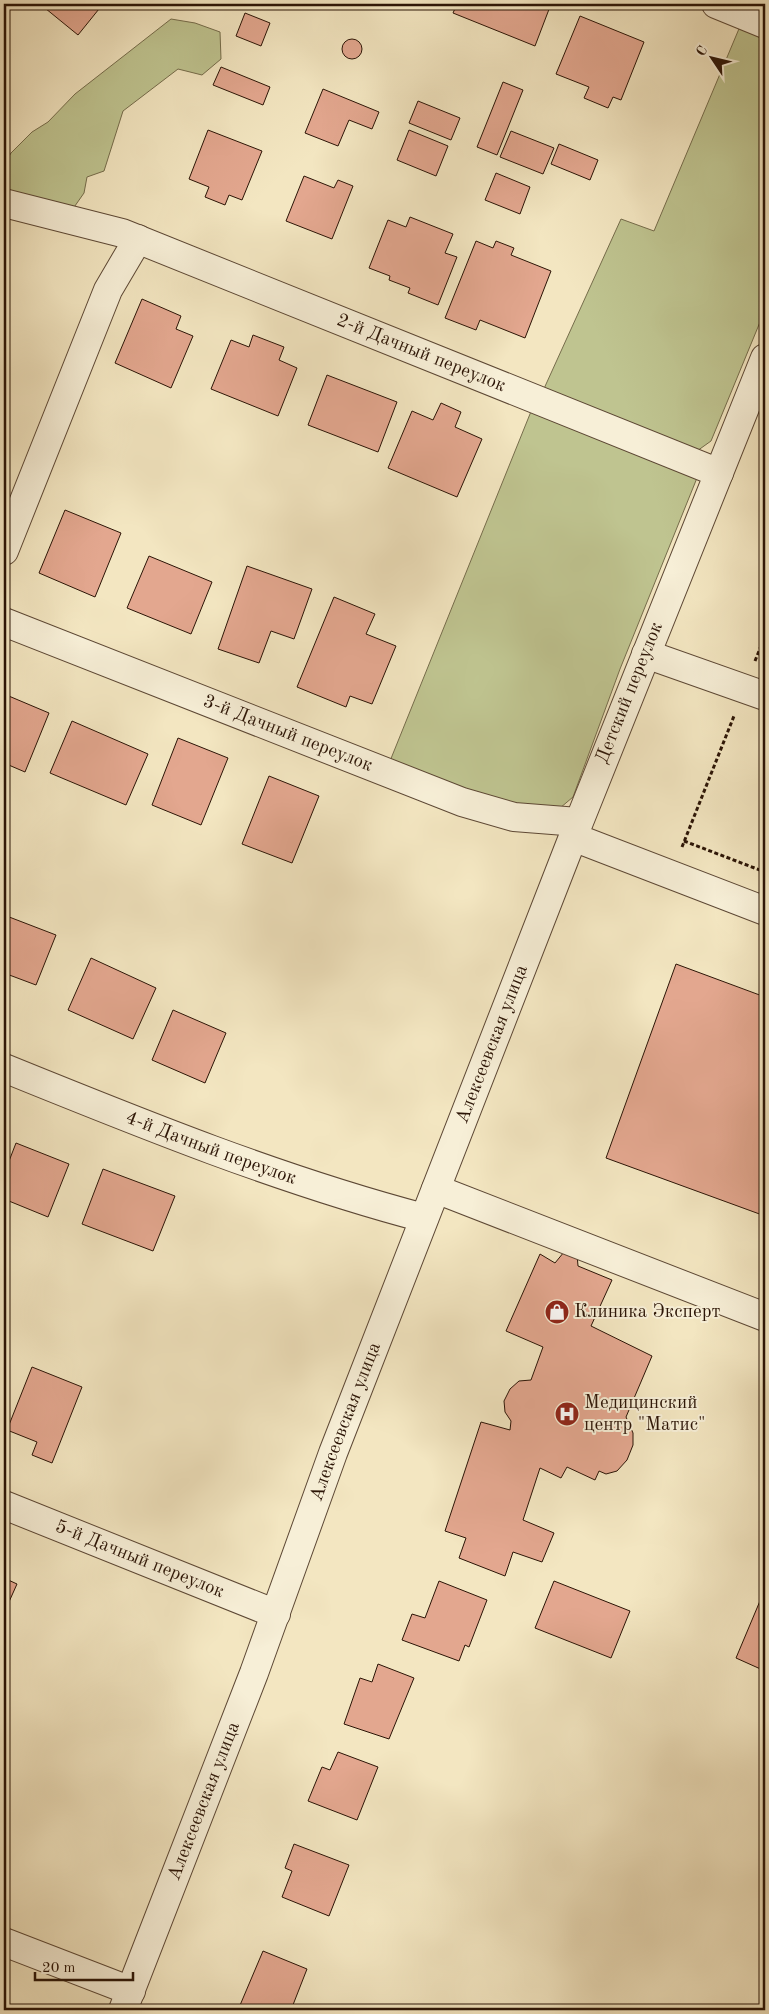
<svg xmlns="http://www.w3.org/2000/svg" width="769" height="2014" font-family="'Old Standard TT',serif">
  <rect width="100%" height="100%" fill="#f3e6c1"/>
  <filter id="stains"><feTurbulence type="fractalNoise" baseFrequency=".004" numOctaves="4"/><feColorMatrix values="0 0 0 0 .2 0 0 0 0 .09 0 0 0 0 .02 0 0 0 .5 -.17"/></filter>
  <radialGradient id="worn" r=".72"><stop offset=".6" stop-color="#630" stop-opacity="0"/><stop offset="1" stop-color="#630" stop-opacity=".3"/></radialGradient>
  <path fill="#bfc490" stroke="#756c4b" d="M171,19L195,23L220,32L221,59L202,75L178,69L123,111L104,171L87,177L84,193L70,213L13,195L4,186V164L11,153L32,132L48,122L75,94Z
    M741,24L765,34V310L711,441L697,451L542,393L621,219L654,231Z
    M532,409L699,473L620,669L573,797L560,808L527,809L454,787L390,761Z"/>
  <path fill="#e3a78f" stroke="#2b1406" d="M40,4H103L78,35Z
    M457,4H551L535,46L453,13Z
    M245,13L270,23L261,46L236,36Z
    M580,16L644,42L621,100L613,97L608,108L584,98L589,87L556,74Z
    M342 49a10 10 0 1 1 20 0a10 10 0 1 1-20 0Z
    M221,67L270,87L263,105L213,85Z
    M503,82L523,90L497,155L477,147Z
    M323,89L379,112L372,129L349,120L338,146L305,133Z
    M418,101L460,118L451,140L409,123Z
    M208,130L262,151L242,200L229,195L225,205L205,197L209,187L189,179Z
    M409,130L448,146L436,176L397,160Z
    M511,131L554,148L543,174L500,157Z
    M559,144L598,160L590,180L551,164Z
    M496,173L530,187L520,214L485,200Z
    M304,176L334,188L338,180L353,186L332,239L286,221Z
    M410,217L453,234L445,253L457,257L438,305L408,293L410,288L389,280L390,276L369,268L388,220L406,227Z
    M476,241L493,248L496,241L514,248L511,255L551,271L525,338L480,320L476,330L445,318Z
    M142,299L181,316L176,329L193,336L171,388L115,363Z
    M253,335L284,347L279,360L297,368L278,416L211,389L231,340L249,347Z
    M327,375L397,402L378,452L308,425Z
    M441,403L461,412L455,427L482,439L457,497L388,468L412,411L433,420Z
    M65,510L121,533L95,597L39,573Z
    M149,556L212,582L191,634L127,608Z
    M247,566L312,589L294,639L271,631L259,663L218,649Z
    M334,597L375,614L366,634L396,646L372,704L350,696L346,707L297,687Z
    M4,694L49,713L25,772L4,763Z
    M72,721L148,754L126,805L50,773Z
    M178,738L228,758L201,825L152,805Z
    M269,776L319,796L292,863L242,844Z
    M4,915L56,935L36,985L4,973Z
    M91,958L156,988L133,1039L68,1010Z
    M676,964L765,997V1216L606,1158Z
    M173,1010L226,1033L205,1083L152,1060Z
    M16,1143L69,1164L48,1217L4,1199V1174Z
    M103,1169L175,1196L153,1251L82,1224Z
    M564,1252L577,1254L578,1266L612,1280L591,1326L652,1356L626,1417L633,1433V1445L627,1460L617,1471L606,1474L599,1471L595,1480L567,1467L561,1478L540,1468L523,1520L554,1533L542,1562L513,1552L505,1576L459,1558L466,1538L445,1531L481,1422L510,1430L511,1421L505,1412L504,1401L510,1389L519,1381L531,1380L543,1347L506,1331L540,1254L555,1263Z
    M32,1367L82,1387L52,1463L32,1455L37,1442L7,1430Z
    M4,1578L17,1584L4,1613Z
    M439,1581L487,1600L469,1647L465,1645L459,1661L402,1640L412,1614L425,1618Z
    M554,1581L630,1611L611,1658L535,1628Z
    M765,1589V1671L736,1658Z
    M378,1664L414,1678L389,1739L344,1724L360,1678L372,1682Z
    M338,1752L378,1767L357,1820L308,1801L322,1767L330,1770Z
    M294,1844L349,1865L329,1916L282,1897L292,1871L285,1868Z
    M263,1951L307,1969L291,2010H238Z"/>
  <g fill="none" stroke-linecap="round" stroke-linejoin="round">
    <defs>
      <g id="minor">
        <path d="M716,4L765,24"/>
        <path id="s1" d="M4,203L122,233L719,473"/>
        <path d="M765,358L573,837L765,911"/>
        <path d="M4,551L108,290L138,239"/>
        <path id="s2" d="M4,622L462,802L514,817L578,822"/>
        <path d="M646,654L765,696"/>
        <path id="s3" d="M4,1068C142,1124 280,1180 424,1218"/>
        <path d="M436,1189L765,1317"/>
        <path id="s4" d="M4,1505L276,1614"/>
        <path d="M4,1942L131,1991"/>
        <path id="s5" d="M123,2010L254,1673L333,1453L573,837"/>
      </g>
    </defs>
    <use href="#minor" stroke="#5d4835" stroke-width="30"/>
    <path stroke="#2b1406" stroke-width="3" stroke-dasharray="4 2.5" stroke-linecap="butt" d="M755,661L765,636
      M684,841L765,872
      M682,847L734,716"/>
    <use href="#minor" stroke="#f7efd7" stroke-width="28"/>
  </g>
  <defs>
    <symbol id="shop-disc" viewBox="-11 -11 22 22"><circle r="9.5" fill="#8f2418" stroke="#f7efd7"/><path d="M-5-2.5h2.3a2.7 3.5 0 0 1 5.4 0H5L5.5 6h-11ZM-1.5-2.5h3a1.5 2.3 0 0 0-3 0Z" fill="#fff"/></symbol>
    <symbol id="hospital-disc" viewBox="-11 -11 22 22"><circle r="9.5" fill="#8f2418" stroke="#f7efd7"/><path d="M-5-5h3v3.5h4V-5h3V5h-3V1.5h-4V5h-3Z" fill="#fff"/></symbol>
  </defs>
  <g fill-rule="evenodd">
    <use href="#shop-disc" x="543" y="1298" width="28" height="28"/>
    <use href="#hospital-disc" x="553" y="1400" width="28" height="28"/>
  </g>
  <g text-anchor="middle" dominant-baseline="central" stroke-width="4" stroke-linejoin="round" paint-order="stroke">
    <g font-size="19" fill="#2b1406" stroke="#f7efd7">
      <text stroke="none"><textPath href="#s1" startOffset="444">2-й Дачный переулок</textPath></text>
      <text transform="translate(630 693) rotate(-68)">Детский переулок</text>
      <text stroke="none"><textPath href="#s2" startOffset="305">3-й Дачный переулок</textPath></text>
      <text stroke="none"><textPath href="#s5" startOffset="1034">Алексеевская улица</textPath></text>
      <text stroke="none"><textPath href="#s3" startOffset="222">4-й Дачный переулок</textPath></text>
      <text stroke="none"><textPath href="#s5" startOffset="629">Алексеевская улица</textPath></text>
      <text stroke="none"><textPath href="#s4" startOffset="146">5-й Дачный переулок</textPath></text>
      <text stroke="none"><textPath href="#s5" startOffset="224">Алексеевская улица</textPath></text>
    </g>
    <g font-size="19" fill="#2b1406" stroke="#f7efd7" text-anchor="start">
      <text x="574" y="1312">Клиника Эксперт</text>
      <text x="584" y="1403">Медицинский<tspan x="584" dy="22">центр "Матис"</tspan></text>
    </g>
  </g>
  <rect width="769" height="2014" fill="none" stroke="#f3e6c1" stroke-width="20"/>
  <rect x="5" y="5" width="759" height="2004" fill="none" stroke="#2b1406" stroke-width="2.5"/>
  <rect x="10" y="10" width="749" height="1994" fill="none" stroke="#2b1406"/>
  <g transform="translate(712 58) rotate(305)" stroke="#f7efd7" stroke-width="4" paint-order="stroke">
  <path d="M0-4L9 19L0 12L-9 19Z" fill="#2b1406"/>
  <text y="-8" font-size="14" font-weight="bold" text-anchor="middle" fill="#2b1406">С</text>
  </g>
  <path d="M35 1972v8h98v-8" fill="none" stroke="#2b1406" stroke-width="2.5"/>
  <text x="42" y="1972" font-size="15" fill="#2b1406" stroke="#f7efd7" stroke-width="4" paint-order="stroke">20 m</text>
  <rect width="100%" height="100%" filter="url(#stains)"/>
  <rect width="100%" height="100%" fill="url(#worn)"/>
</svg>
